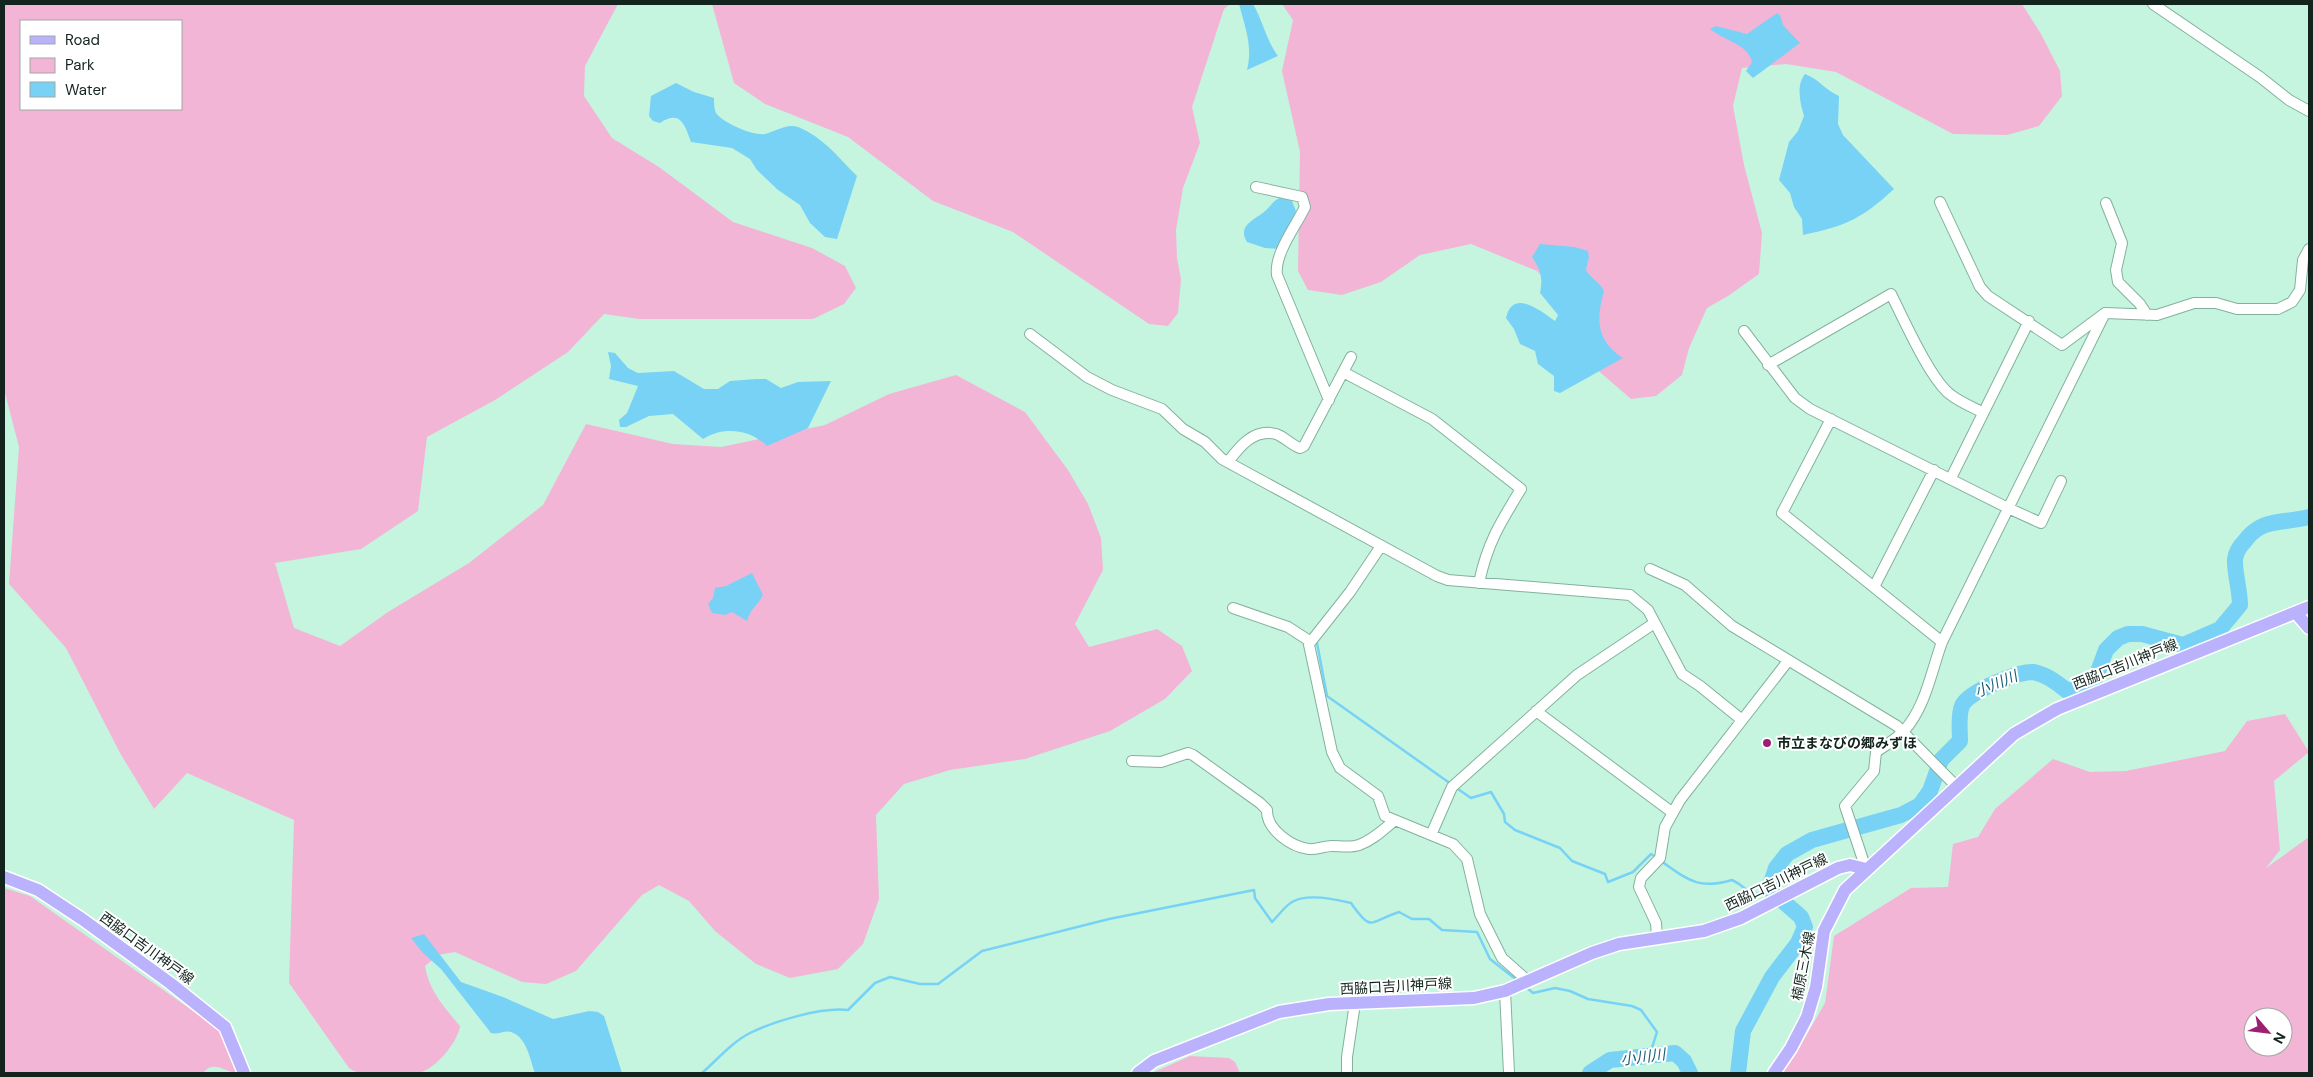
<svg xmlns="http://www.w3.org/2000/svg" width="2313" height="1077" font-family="'DM Sans','Noto Sans JP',sans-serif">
  <rect width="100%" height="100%" fill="#c5f5df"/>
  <path fill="#f3b5d6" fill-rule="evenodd" d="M4,4H618L585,66L584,96L612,138L659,167L733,222L812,248L845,266L856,288L844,304L813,319H639L604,314L568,352L495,400L427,437L418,511L361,549L275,563L294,628L340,646L388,612L469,563L543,505L586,424L673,444L721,447L825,425L889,394L956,375L1025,412L1068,470L1088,504L1101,538L1103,570L1075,624L1089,647L1157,629L1182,646L1192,671L1165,699L1110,731L1025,759L950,770L904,784L876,815L879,899L863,944L838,969L790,978L756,964L715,931L689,901L659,885L642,895L576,971L546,984L522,982L455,952L438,955L425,966C429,991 444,1007 460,1026C458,1042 435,1070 418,1073C409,1075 368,1075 360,1073C356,1072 352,1070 349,1068L289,983L294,820L187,773L154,809L120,753L66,648L9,584L19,447L4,389ZM21,21H181V109H21Z
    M712,4H1230L1224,9L1192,107L1200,143L1183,188L1176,230L1177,258L1181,279L1178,313L1168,326L1149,324L1013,232L933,201L848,137L765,104L734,83Z
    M1282,4H2022L2041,34L2060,71L2062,96L2039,126L2007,135L1953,134L1836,72L1786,64L1742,68L1733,106L1744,165L1762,233L1759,274L1728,296L1707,308L1689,348L1682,375L1656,396L1631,399L1594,367L1564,301L1537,271L1471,244L1420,255L1381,282L1342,295L1308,290L1298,271L1300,152L1282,71L1293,20Z
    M2285,714L2309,752L2274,781L2280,850L2266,868L2309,837V1073H1778L1795,1055L1825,1003L1834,936L1911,888L1948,887L1953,844L1978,837L1995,809L2053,759L2090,772L2126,771L2225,751L2247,721ZM2253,1017H2283V1047H2253Z
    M4,888L30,896L220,1030C227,1043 240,1058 236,1073C224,1071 213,1060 203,1073H4Z
    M1190,1056L1229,1058L1235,1062L1240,1073H1152Z"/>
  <path fill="#78d2f5" d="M1239,4H1253C1263,21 1266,40 1278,56L1247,70C1253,46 1245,27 1239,4Z
    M1777,13L1780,15L1783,25L1800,43L1753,78L1746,71L1752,62C1748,44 1723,40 1710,29L1716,26L1747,34Z
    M1805,74C1819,79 1825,90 1839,96L1838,124L1843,135L1894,189C1862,219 1845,226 1803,235L1802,219L1794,207L1790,193L1779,180L1789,142L1798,131L1804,116C1800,103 1796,85 1805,74Z
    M676,83L694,92L714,98C714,103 714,109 716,113C723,123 753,136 765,134C776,131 787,123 798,127C823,137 839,158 857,176L837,239L825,237L810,223L800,205L778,190L757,170L750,159L732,148L691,142C685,126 681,109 660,123L653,121L649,116L651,96Z
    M1282,197L1292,201L1296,211L1279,249L1265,248L1247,242C1237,226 1254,220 1264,212C1271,206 1273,200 1282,197Z
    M1540,244L1575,247L1588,251L1589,257L1586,270C1591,279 1600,282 1604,291C1596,319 1596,340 1623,358L1560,393L1554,391V376L1538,364L1535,351L1520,344L1514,329L1506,318C1513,288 1541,311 1555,321L1558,315L1540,293C1543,278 1541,270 1532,257Z
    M608,352L615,353L628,368L638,373L674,371L704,389H718L730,381L756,379H766L781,388L798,382L831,381L808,428L767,446C750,429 723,426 703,439L673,414L649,416L626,427H620L619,420L627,413L638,386L609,379L611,366Z
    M752,573L763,595C757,607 752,606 747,621L732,612L725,615L712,613L708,604L713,598L715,588L726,586Z
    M424,934L461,982L503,997L553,1019L589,1011L598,1012L604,1016L622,1073H535C530,1060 527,1037 511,1032C505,1030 498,1035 491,1033L441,969L423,953L411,938Z"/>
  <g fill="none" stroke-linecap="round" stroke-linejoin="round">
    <path stroke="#78d2f5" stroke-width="2.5" d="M1317,643L1327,696L1451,784
      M1455,787L1471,798L1491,792L1504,814L1505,822L1515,830L1560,848L1572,861L1605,874L1608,882L1633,872L1651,854L1656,857
      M1661,861C1688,880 1698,890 1732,880C1750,888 1747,900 1769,889
      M1526,987L1533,993L1555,988L1570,991L1588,999L1632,1006L1641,1010L1657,1032L1649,1057
      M702,1073C717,1060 732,1042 750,1033C775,1021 821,1007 848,1010L875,983L890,977L920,984H938L982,951L1109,919L1254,890L1255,898L1272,922C1278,916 1285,906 1292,902C1307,893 1335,899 1351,903C1372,933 1369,922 1399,912L1412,919H1429L1442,930L1477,932L1490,959L1518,981"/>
    <path stroke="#78d2f5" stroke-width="16" d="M1590,1073L1610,1060L1675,1053L1684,1061L1690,1073
      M1738,1073L1743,1031L1772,977L1798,943L1805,927L1801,917L1769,889L1776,868L1787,854L1812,840L1901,815L1920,805L1930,791L1941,760L1960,741C1960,731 1958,715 1962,706C1967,692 2019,671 2033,672C2045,674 2059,684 2067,691L2085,686L2096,677L2106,650L2118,638L2128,634H2142L2183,645L2220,629L2240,605C2240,590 2234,571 2235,559C2236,553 2240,546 2244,542C2262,517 2282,524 2309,517"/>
    <defs>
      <path id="minor" d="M2153,4L2260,77L2289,100L2309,111
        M1256,187L1302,197L1305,207C1296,226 1274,254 1277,275L1329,400
        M1940,202L1980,287L1988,296L2062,345L2105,313L2157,315L2194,303H2216L2237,309H2278L2292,302L2300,290L2303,260L2309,249
        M2106,203L2122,243L2116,270L2118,282L2140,304L2147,315
        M1744,331L1795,398L1810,409L2008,508L2041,523L2061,481
        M1030,334L1087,377L1112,390L1162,409L1183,429L1205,442L1222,459L1437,576L1448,580L1630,595L1648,610L1682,674L1700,686L1742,720
        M1768,365L1891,294C1903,318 1931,381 1951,395C1960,402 1972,407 1982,412
        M1343,372L1432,419L1521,489C1500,523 1487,544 1479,583
        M1831,419L1782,513L1942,642
        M1228,462C1239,447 1254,428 1276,434C1285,437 1291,445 1300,448L1304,446L1351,357
        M1951,478L2029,321
        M1650,569L1685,585L1732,626L1897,726L1957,787
        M1874,587L1934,470
        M1233,608L1288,627L1308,640L1332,752L1340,768L1378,796L1385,816L1453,844L1467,859L1480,914L1502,958L1528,981
        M1309,644L1350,592L1381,546
        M1536,711L1673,813
        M1132,761L1161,762L1188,753L1193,755L1260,803L1267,810C1266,829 1291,847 1309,849C1316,850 1324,846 1332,846C1341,846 1350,848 1359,845C1373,840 1383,830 1394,821
        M1431,835L1452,787L1577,675L1653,624
        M1866,869L1845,806L1874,771L1876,752C1885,746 1896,739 1904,731C1926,706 1931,672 1942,642L2105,313
        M1657,938L1656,923L1639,887L1641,878L1660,858L1665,827L1680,800L1788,661
        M1505,991L1509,1073
        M1347,1073V1057L1355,1003"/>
      <path id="major" d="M2296,613L2309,628
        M4,877L38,890L82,919L170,983L225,1027L244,1073
        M1138,1073L1154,1061L1279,1012L1329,1004L1474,998L1505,991L1592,953L1619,944L1704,931L1741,918L1838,868L1850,865L1866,869
        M1774,1073L1791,1048L1807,1017L1816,987L1824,931L1845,890L2014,734L2057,709L2309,607"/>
    </defs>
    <use href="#minor" stroke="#83b19d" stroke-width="12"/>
    <use href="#major" stroke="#fff" stroke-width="15"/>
    <use href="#minor" stroke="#fff" stroke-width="10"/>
    <use href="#major" stroke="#bbb2fd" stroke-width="12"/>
  </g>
  <circle fill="#9d1e72" stroke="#fff" stroke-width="2" cx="1767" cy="743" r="5"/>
  <g text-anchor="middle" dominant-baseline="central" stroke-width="4" stroke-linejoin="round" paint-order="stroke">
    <g font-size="14" fill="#12241d" stroke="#fff">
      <text transform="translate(2125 664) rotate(-22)">西脇口吉川神戸線</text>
      <text transform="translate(1776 882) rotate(-26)">西脇口吉川神戸線</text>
      <text transform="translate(147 948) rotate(36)">西脇口吉川神戸線</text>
      <text transform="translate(1803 966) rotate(-79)">楠原三木線</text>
      <text transform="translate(1396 986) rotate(-3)">西脇口吉川神戸線</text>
    </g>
    <g font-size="14" font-weight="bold" fill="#12241d" stroke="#fff" text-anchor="start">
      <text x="1777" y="743">市立まなびの郷みずほ</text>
    </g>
    <g font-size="15" font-style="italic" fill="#165e76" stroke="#fff">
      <text transform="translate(1996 684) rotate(-23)">小川川</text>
      <text transform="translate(1643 1057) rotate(-7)">小川川</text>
    </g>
  </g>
  <rect width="2313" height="1077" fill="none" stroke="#12241d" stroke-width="10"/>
  <rect x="20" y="20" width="162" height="90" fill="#ffffff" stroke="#a0a7a5"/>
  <rect x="30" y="36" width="25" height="8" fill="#bbb2fd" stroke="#a0a7a5"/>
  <text x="65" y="45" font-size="15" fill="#12241d">Road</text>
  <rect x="30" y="58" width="25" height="15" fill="#f3b5d6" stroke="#a0a7a5"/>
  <text x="65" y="70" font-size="15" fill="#12241d">Park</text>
  <rect x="30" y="82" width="25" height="15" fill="#78d2f5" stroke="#a0a7a5"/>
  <text x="65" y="95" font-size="15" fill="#12241d">Water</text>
  <g transform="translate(2268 1032) rotate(118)"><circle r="24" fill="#ffffff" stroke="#a0a7a5"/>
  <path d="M0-4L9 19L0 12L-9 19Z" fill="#9d1e72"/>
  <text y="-8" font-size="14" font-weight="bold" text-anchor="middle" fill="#12241d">N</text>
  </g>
</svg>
